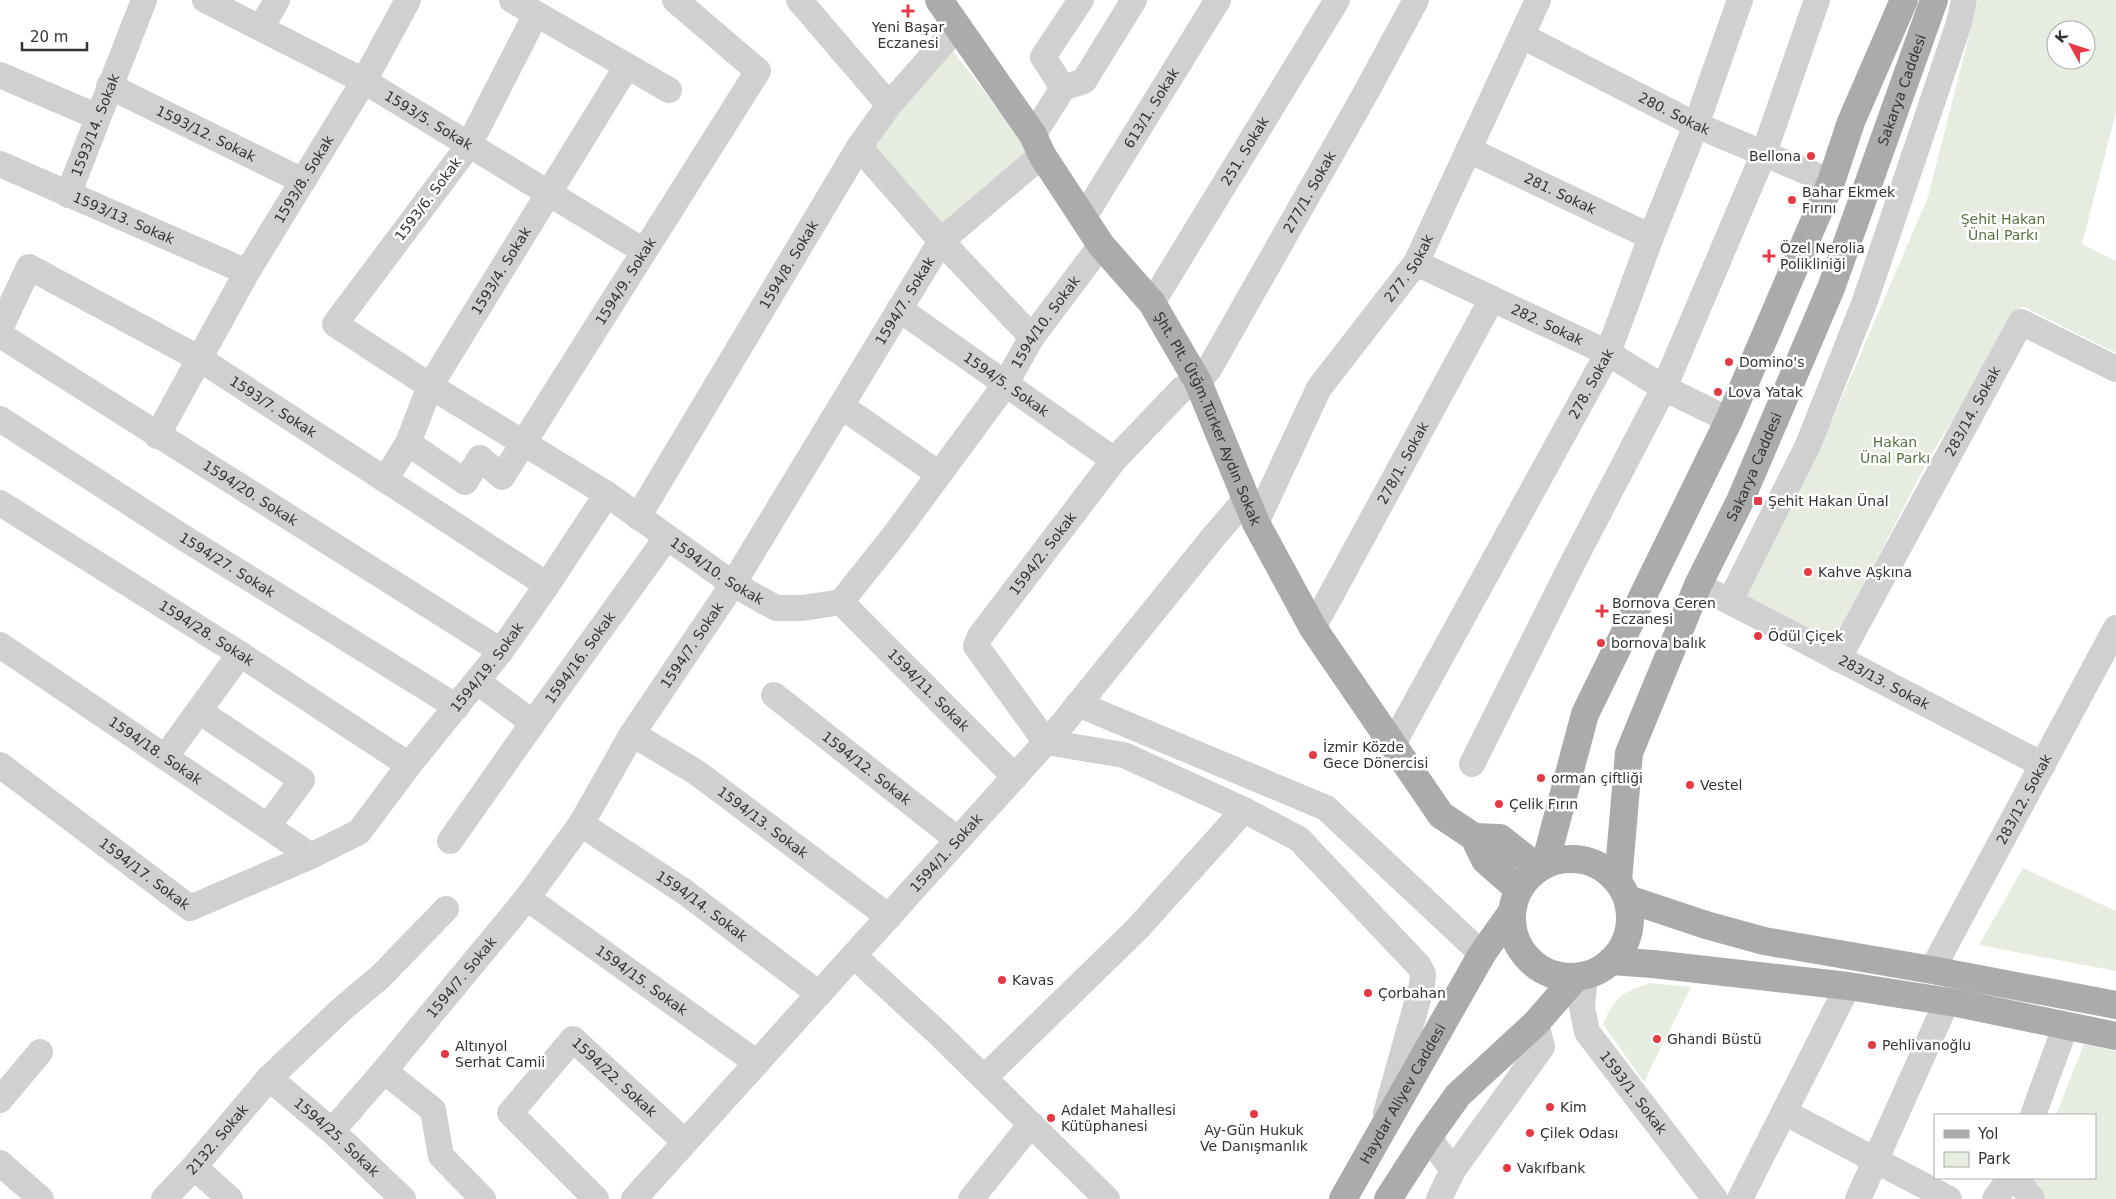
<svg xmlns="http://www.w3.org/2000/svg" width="2116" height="1199" font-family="'DejaVu Sans',sans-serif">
  <rect width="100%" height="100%" fill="#fff"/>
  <path fill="#e6ecdf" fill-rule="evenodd" d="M1978,0H2116V112L2082,244L2116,261V353L2022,306L1930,457L1832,645L1740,594L1833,418L1928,197ZM2056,30H2086V60H2056Z
    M949,46L1033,154L941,229L865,146Z
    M2023,868L2116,911V971L1979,945Z
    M1650,983L1691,987L1644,1082L1603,1024C1618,993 1619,995 1650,983Z
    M2084,1044L2116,1051V1199H2046L2031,1181L2032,1178H2095V1115H2056Z"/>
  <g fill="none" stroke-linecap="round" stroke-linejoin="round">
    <g stroke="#d0d0d0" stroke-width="26">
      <path id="s1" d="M205,0L364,81L644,251"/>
      <path d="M512,0L669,90"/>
      <path d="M799,0L889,105"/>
      <path id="s2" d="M536,14L469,145L335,324L430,386L607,494L733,584L776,608H803L841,602L896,533L1005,385L1032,337L1101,245"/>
      <path d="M261,28L277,0"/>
      <path id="s3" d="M1522,36L1696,125L1831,182"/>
      <path d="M0,75L98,117"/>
      <path id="s4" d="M109,86L303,181"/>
      <path d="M1063,88L1043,57L1081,0"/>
      <path d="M1033,135L1063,88L1084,81L1134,0"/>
      <path d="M859,147L941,241L1032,337"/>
      <path id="s5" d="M1469,150L1651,237"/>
      <path id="s6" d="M0,164L247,272"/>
      <path id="s7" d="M68,195L144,0"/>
      <path id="s8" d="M1084,217L1218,0"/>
      <path id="s9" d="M1416,263L1608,353L1664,388L1729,420"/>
      <path id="s10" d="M1152,303L1337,0"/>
      <path id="s11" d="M899,309L1114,460"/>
      <path id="s12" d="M0,329L29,267L200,359L547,585"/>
      <path id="s13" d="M0,335L501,651"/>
      <path d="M841,406L939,474"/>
      <path id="s14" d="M0,419L181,536L457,707"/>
      <path id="s15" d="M157,436L247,272L364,81L408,0"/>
      <path id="s16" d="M408,443L465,482L480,458L502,477L758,71L675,0"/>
      <path id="s17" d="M385,480L408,443L430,386L627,66"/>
      <path id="s18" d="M0,503L240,654L409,765"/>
      <path id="s19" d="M638,517L859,147L889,105L958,26"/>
      <path id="s20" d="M1256,523L1319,388L1416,263L1538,0"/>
      <path id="s21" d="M1698,585L2043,765"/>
      <path d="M1730,601L1808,445L1865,301L1959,23L1964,0"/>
      <path id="s22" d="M841,602L1015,777"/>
      <path id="s23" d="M1313,628L1492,299"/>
      <path id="s24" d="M0,645L311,856"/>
      <path id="s25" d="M1838,659L2021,322L2116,369"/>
      <path id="s26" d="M478,682L533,723L667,537"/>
      <path id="s27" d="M774,695L958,840"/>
      <path d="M1078,704L1326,808L1482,954"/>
      <path d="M199,711L302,780L268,826"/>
      <path id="s28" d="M632,734L696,772L889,917"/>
      <path id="s29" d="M1393,744L1608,353L1651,237L1696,125L1740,0"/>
      <path d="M166,756L240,654"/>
      <path d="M1472,764L1572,564L1664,388L1764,153L1817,0"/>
      <path id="s30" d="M0,765L190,908L311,856L359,832L409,765L501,651L547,585L607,494"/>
      <path id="s31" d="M581,824L685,892L819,994"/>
      <path d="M450,841L533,723"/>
      <path id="s32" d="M527,898L757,1063"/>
      <path d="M854,956L938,1033L1107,1199"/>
      <path id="s33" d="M1932,970L2116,628"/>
      <path id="s34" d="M1585,975L1582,1007L1587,1032L1715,1199"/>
      <path d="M384,1071L433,1110L441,1156L483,1199"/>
      <path id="s35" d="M269,1078L332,1131L403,1199"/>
      <path d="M984,1078L1138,928L1244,810"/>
      <path d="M0,1100L40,1052"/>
      <path d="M1784,1112L1949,1199"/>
      <path id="s36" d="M1386,1113L1422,985L1423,974L1419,966L1299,839L1244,810L1124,755L1046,742L976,646L980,636L1114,460L1182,389L1198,382L1209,369L1364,96L1416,0"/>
      <path d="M2033,1115L2066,1025"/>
      <path id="s37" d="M332,1131L384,1071L527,898L581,824L632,734L733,584L941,241L1042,155"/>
      <path d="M1428,1137L1453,1170"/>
      <path d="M0,1163L41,1199"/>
      <path d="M194,1167L230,1199"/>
      <path d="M2016,1178L2032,1199"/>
      <path id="s38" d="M164,1199L194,1167L269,1078L342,1009L380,977L446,909"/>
      <path id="s39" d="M596,1199L510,1113L573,1039L685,1142"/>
      <path id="s40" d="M634,1199L1064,722L1215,535L1247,498"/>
      <path d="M971,1199L1031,1124"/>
      <path d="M1439,1199L1453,1170L1542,1047L1536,1023"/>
      <path d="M1740,1199L1848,986"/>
      <path d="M1858,1199L1947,1001"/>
      <path d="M1995,1199L2010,1178"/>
    </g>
    <g stroke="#ababab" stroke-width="28">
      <path id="s41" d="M939,0L1033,135L1042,155L1101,245L1152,303L1198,382L1256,523L1313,628L1441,815L1474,837L1485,860L1518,889"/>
      <path d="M1474,837L1500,838L1538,868"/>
      <circle cx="1571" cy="918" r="59"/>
      <path d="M1545,864L1585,714L1729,420L1831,182L1851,122L1904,0"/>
      <path id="s42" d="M1618,881L1629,753L1698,585L1740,501L1831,288L1934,0"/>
      <path d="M1628,899L1706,925L1764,941L1932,970L2116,1005"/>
      <path d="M1611,961L1653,964L1848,986L1957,1003L2116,1036"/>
      <path id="s43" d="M1343,1199L1482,954L1511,913"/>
      <path d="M1388,1199L1428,1137L1458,1095L1536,1023L1576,977"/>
    </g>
  </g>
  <g fill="#e63946" stroke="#fff" stroke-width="2">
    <path d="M905.5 3.5h5v5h5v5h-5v5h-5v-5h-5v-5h5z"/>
    <circle cx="1811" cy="156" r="5"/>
    <circle cx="1792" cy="200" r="5"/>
    <path d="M1766.5 248.5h5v5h5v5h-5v5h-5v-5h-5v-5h5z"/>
    <circle cx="1729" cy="362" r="5"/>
    <circle cx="1718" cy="392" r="5"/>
    <rect x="1753" y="496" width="10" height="10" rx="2.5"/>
    <circle cx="1808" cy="572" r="5"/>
    <path d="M1599.5 603.5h5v5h5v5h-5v5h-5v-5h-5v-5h5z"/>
    <circle cx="1758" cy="636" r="5"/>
    <circle cx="1601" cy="643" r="5"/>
    <circle cx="1313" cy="755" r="5"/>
    <circle cx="1541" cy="778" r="5"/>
    <circle cx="1690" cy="785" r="5"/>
    <circle cx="1499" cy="804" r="5"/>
    <circle cx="1002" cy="980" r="5"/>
    <circle cx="1368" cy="993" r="5"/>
    <circle cx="1657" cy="1039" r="5"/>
    <circle cx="1872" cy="1045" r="5"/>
    <circle cx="445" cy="1054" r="5"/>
    <circle cx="1550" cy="1107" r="5"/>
    <circle cx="1254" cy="1114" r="5"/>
    <circle cx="1051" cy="1118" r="5"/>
    <circle cx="1530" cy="1133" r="5"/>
    <circle cx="1507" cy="1168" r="5"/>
  </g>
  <g text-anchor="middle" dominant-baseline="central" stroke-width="5" stroke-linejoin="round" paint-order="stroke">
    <g font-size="14" fill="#333" stroke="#fff" text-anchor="start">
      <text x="908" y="27" text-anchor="middle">Yeni Başar<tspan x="908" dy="16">Eczanesi</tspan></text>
      <text x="1801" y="156" text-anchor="end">Bellona</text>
      <text x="1802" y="192">Bahar Ekmek<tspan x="1802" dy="16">Fırını</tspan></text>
      <text x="1780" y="248">Özel Nerolia<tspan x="1780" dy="16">Polikliniği</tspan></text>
      <text x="1739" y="362">Domino's</text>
      <text x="1728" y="392">Lova Yatak</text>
      <text x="1768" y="501">Şehit Hakan Ünal</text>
      <text x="1818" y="572">Kahve Aşkına</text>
      <text x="1612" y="603">Bornova Ceren<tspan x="1612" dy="16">Eczanesi</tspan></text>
      <text x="1768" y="636">Ödül Çiçek</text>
      <text x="1611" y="643">bornova balık</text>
      <text x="1323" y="747">İzmir Közde<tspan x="1323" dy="16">Gece Dönercisi</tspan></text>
      <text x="1551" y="778">orman çiftliği</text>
      <text x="1700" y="785">Vestel</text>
      <text x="1509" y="804">Çelik Fırın</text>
      <text x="1012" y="980">Kavas</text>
      <text x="1378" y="993">Çorbahan</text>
      <text x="1667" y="1039">Ghandi Büstü</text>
      <text x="1882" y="1045">Pehlivanoğlu</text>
      <text x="455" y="1046">Altınyol<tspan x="455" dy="16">Serhat Camii</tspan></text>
      <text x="1560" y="1107">Kim</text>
      <text x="1061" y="1110">Adalet Mahallesi<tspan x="1061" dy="16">Kütüphanesi</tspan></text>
      <text x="1254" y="1130" text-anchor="middle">Ay-Gün Hukuk<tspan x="1254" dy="16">Ve Danışmanlık</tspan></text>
      <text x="1540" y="1133">Çilek Odası</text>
      <text x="1517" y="1168">Vakıfbank</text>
    </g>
    <g font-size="14" fill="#333" stroke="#fff">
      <text stroke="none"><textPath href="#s42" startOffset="846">Sakarya Caddesi</textPath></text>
      <text stroke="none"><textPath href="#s8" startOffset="128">613/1. Sokak</textPath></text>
      <text stroke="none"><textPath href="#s3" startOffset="171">280. Sokak</textPath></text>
      <text stroke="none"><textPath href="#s1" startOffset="254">1593/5. Sokak</textPath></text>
      <text stroke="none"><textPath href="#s7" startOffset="75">1593/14. Sokak</textPath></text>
      <text stroke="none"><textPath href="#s4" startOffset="108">1593/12. Sokak</textPath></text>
      <text stroke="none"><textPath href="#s10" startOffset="178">251. Sokak</textPath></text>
      <text stroke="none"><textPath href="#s15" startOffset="296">1593/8. Sokak</textPath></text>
      <text stroke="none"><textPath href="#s36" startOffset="1288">277/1. Sokak</textPath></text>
      <text stroke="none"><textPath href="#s5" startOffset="101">281. Sokak</textPath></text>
      <text transform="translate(428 199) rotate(-53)">1593/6. Sokak</text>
      <text stroke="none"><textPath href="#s6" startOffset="135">1593/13. Sokak</textPath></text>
      <text stroke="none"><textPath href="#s19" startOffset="294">1594/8. Sokak</textPath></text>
      <text stroke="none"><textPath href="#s20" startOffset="299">277. Sokak</textPath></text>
      <text stroke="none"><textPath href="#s17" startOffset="240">1593/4. Sokak</textPath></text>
      <text stroke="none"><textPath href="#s16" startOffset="358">1594/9. Sokak</textPath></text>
      <text stroke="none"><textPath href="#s37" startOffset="1011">1594/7. Sokak</textPath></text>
      <text stroke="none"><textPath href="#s2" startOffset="1308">1594/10. Sokak</textPath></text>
      <text stroke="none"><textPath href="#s9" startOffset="145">282. Sokak</textPath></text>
      <text stroke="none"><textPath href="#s29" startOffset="411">278. Sokak</textPath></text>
      <text stroke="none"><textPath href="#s11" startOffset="131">1594/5. Sokak</textPath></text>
      <text stroke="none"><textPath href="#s12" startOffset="350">1593/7. Sokak</textPath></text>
      <text stroke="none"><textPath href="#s25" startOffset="282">283/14. Sokak</textPath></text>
      <text stroke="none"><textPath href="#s41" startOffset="500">Şht. Plt. Ütğm.Türker Aydın Sokak</textPath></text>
      <text stroke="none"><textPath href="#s23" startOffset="188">278/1. Sokak</textPath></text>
      <text stroke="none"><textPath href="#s42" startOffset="441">Sakarya Caddesi</textPath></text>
      <text stroke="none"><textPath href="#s13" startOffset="296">1594/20. Sokak</textPath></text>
      <text stroke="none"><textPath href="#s36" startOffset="834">1594/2. Sokak</textPath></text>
      <text stroke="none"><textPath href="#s14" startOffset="270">1594/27. Sokak</textPath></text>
      <text stroke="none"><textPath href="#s2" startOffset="826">1594/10. Sokak</textPath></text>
      <text stroke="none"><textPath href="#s18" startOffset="244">1594/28. Sokak</textPath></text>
      <text stroke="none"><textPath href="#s37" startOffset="606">1594/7. Sokak</textPath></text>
      <text stroke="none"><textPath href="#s26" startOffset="149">1594/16. Sokak</textPath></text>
      <text stroke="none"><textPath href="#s30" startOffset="632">1594/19. Sokak</textPath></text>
      <text stroke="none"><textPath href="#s21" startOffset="210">283/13. Sokak</textPath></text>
      <text stroke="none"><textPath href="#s22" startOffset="124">1594/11. Sokak</textPath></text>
      <text stroke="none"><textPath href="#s24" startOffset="188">1594/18. Sokak</textPath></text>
      <text stroke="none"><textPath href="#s27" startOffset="118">1594/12. Sokak</textPath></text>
      <text stroke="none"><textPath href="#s33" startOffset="194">283/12. Sokak</textPath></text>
      <text stroke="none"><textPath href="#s28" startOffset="158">1594/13. Sokak</textPath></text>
      <text stroke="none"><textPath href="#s40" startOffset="466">1594/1. Sokak</textPath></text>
      <text stroke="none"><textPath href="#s30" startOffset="181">1594/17. Sokak</textPath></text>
      <text stroke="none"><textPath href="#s31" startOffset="146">1594/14. Sokak</textPath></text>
      <text stroke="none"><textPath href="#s37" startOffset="201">1594/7. Sokak</textPath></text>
      <text stroke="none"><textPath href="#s32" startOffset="141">1594/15. Sokak</textPath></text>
      <text stroke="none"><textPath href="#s39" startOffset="275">1594/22. Sokak</textPath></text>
      <text stroke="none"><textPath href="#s43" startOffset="121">Haydar Aliyev Caddesi</textPath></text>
      <text stroke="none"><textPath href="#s34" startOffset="134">1593/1. Sokak</textPath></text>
      <text stroke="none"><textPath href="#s35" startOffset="90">1594/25. Sokak</textPath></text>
      <text stroke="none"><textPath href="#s38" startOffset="80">2132. Sokak</textPath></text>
    </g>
    <g font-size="14" fill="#56703f" stroke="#fff">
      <text x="2003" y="219">Şehit Hakan<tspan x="2003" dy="16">Ünal Parkı</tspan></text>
      <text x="1895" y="442">Hakan<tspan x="1895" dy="16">Ünal Parkı</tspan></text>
    </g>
  </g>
  <rect x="1934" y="1114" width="162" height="65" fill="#ffffff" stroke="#adadad"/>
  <rect x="1944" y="1130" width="25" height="8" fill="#ababab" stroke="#adadad"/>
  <text x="1978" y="1139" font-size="15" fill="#333333">Yol</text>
  <rect x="1944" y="1152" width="25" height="15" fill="#e6ecdf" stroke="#adadad"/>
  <text x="1978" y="1164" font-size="15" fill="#333333">Park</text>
  <g transform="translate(2071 45) rotate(310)"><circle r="24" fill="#ffffff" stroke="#adadad"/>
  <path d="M0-4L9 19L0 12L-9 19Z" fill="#e63946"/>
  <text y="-8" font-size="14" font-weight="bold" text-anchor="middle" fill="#333333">K</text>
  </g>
  <path d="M22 42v8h65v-8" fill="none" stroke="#333333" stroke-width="2.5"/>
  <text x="30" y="42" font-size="15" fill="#333333" stroke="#ffffff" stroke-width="4" paint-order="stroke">20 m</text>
</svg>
